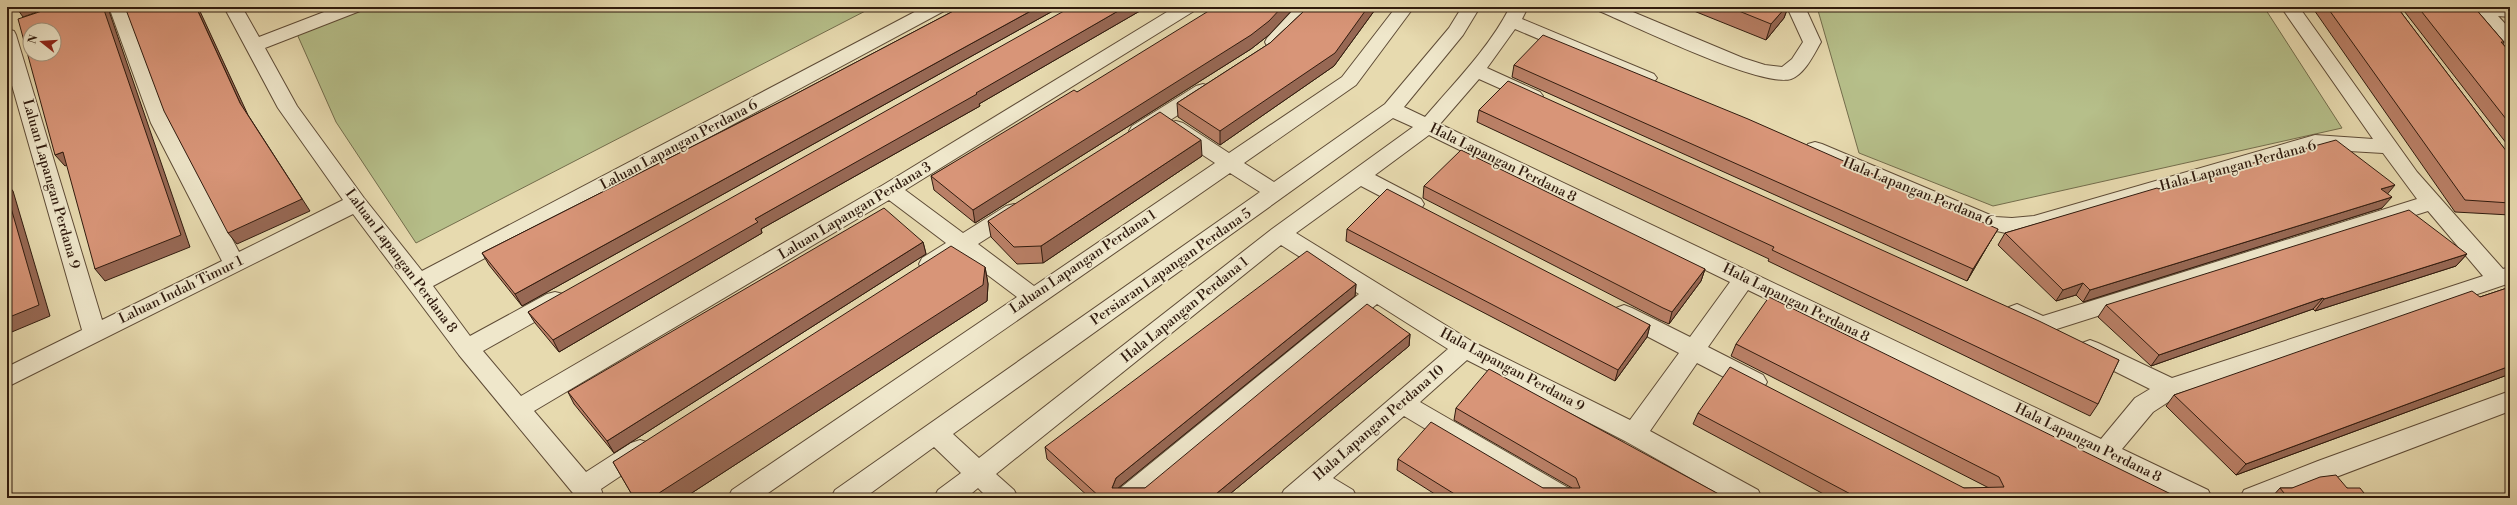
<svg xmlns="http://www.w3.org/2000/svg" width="2517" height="505" font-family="'Libre Bodoni',serif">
  <rect width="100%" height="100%" fill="#e7daaf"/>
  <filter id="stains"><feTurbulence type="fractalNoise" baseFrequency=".005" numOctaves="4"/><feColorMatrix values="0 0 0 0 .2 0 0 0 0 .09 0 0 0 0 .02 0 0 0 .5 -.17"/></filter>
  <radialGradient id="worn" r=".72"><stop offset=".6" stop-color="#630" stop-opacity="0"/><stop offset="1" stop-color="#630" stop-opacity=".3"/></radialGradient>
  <path fill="#b6bf8a" stroke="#736d4c" d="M369,7H873L416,243L336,122L297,34Z
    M1817,7H2264L2342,128L1993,206L1859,153Z"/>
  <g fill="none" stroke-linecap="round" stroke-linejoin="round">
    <defs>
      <path id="minor" d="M109,7H127L171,123L239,252L343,200L278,108L224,7H242L259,37L337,7H363L360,11L265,48L297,106L364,198L422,271L924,7H947L944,11L433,286L470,336L547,294L555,292L563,294L566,300L563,306L483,351L521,396L883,185L1175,7H1197L1194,11L905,190L963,233L1006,206L1014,204L1022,206L1025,211L1022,216L978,244L1034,286L1215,163L1169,133L1166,128L1169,123L1176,121L1183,123L1229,153L1342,77L1396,7H1414L1356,85L1244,163L1274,182L1385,104L1449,28L1462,7H1480L1463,35L1404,107L1425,117C1455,82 1489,48 1510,7H1528L1522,19L1654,74L1657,78L1654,82L1647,84L1640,82L1515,29L1487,68L1540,92L1543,96L1540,100L1533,102L1526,100L1479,79L1440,124L2101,439L2135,398L2150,389L2082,355L2078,349L2082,343L2090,340L2098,343L2172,378L2483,276L2428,211L2041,334L2009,319L2006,313L2009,307L2017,304L2043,316L2417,199L2383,153L2315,149L2034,232L2006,233L1982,228L1808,154L1805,149L1808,144L1815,142L1822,144L1995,217L2012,218L2034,216L2315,135L2373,139L2281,7H2299L2417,172L2503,269L2510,267V283L2179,395L2153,412L2122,449L2208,490L2212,498H2174L1748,290L1708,347L1763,375L1767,382L1763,389L1755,391L1747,389L1697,363L1650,431L1758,490L1762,498H1726L1625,441L1467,360L1420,402L1572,490L1576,498H1541L1404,416L1333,478L1353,490L1357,498H1323L1316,493L1311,498H1280L1284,490L1305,472L1448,349L1377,304L1145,498H1114L1118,490L1359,294L1281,245L996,474L1014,490L1018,498H988L978,488L966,498H934L938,490L961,473L934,447L864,498H831L835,490L1260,192L1230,173L761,498H728L732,490L1017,297L961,255C949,263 937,274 922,270L919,264L922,258L946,243L889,200L534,411L586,472L631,443L640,440L649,443L652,450L649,457L601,489L604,498H577L459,355L353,214L7,387V367L82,330L7,68V29L14,31L16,35L102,320L222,261L151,123ZM1393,118L1413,127L1272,229L979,458L953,434ZM1429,135L1730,282L1690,337L1632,308L1624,305L1616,308L1613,314L1616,320L1679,353L1630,420L1473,342L1296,233L1361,186L1405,209L1413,211L1421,209L1424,204L1421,199L1375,175Z
        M1296,7H1315L1281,46H1267L1265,42L1267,38Z
        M1596,7H1621L1743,58L1765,65L1782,67L1792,59L1803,42L1787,7H1805L1821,42C1814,54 1805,74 1791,79C1761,88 1633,25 1599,11Z
        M2472,7H2510V17L2498,16L2510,29V47L2503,45Z
        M1203,84L1210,86L1213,90L1210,94L1146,136L1139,138L1132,136L1129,131L1132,126L1196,86Z
        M2510,391V411L2281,498H2240L2244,490L2318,461Z"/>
    </defs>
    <use href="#minor" stroke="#5e4b36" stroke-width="2"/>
    <use href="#minor" fill="#efe7cb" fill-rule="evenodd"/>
  </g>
  <path fill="#ba8067" stroke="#301b0e" d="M961,7H1060L522,306L489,265L482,253L792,96Z
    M1307,7H1377L1334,66L1220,145L1178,117L1177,103L1270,43L1303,12Z
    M1684,7H1788L1784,18L1766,40Z
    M2312,7H2397L2510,156V215L2455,212Z
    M2401,7H2474L2504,42L2503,44L2510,52V148Z
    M1145,8L979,104L980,106L761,229L762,233L559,352L535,323L528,312Z
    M1269,35L1251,49L975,223L934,190L931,176L1077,92Z
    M1514,65L1991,240L1967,281L1512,77Z
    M1479,110L2119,360L2098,404L2090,416L1768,261L1769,259L1477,122Z
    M1202,156L1043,263L1017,264L991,237L988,221Z
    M1424,186L1705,269L1701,281L1669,324L1660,320L1423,198Z
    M2159,189L2388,194L2382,208L2083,302L2076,295L2056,301L1998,245L2005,233Z
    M1347,229L1650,325L1647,337L1615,381L1346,241Z
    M923,242L926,254L614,453L574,404L568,392Z
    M2467,254L2456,266L2315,311L2313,309L2151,366L2098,317L2106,305Z
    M985,267L988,284L987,301L684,498H634L613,462Z
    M1356,284L1355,296L1118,488H1145L1410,334L1409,346L1225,498H1090L1047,459L1045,447Z
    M2510,287V374L2236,475L2166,406L2174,395L2480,297Z
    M1736,344L2179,498H1831L1693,424L1698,413L1964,488H1989L1731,356Z
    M1456,408L1726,498H1441L1397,470L1398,459L1543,488H1572L1454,420Z
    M2280,488H2347L2368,498H2271Z"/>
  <path fill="#976854" stroke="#301b0e" d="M7,7H51L23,17L16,7L7,10Z
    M103,7H108V8L190,247L105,281L95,269Z
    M196,7H198L248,115L310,211L237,244L228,233L240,103Z
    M1038,7H1060L522,306L515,294Z
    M1125,7H1145V8L979,104L980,106L761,229L762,233L559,352L553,340L755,219Z
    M1282,7H1295L1269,35L1251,49L975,223L973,210Z
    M1368,7H1377L1334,66L1220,145V131Z
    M1786,7H1788L1784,18L1766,40L1771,24Z
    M1201,140L1202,156L1043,263L1041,246Z
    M63,152L72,163L65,166L55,155Z
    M7,182L8,185L13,191L50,316L7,334Z
    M2395,185L2385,197L2381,189Z
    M2392,197L2382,208L2083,302L2090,290Z
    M1998,229L1991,240L1967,281L1973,269Z
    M923,242L926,254L614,453L607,441Z
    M2467,254L2456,266L2315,311L2324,299Z
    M985,267L988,284L987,301L684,498H662L659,493Z
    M1705,269L1701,281L1669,324L1672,312Z
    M2083,283L2076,295L2056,301L2063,290Z
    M1356,284L1355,296L1117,489L1112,488L1116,478Z
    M2323,298L2313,309L2151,366L2159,355Z
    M1650,325L1647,337L1615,381L1618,370Z
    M1410,334L1409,346L1225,498H1211Z
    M2510,366V374L2236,475L2246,464Z"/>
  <path fill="#d89578" stroke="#301b0e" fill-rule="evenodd" d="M54,7H103L181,235L95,269L63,152L55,155L18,19ZM30,30H54V54H30Z
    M125,7H196L240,103L302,199L228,233L164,111Z
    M961,7H1038L515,294L482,253L792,96Z
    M1071,7H1125L976,93L977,94L755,219L758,222L553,340L528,312Z
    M1215,7H1282L1269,21L1251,35L973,210L931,176L1074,90L1077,92Z
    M1307,7H1368L1335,53L1220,131L1177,103L1270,43L1303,12Z
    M1729,7H1786L1771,24Z
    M2327,7H2397L2510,156V203L2465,200Z
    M2418,7H2474L2504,42H2501L2510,52V124Z
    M1543,35L1748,119L1998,229L1973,269L1514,65Z
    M1508,81L2039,321L2119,360L2098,404L1772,250L1774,247L1479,110Z
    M1160,112L1201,140L1041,246L1014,247L988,221Z
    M2336,140L2395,185L2381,189L2392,197L2090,290L2083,283L2063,290L2005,233L2157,188L2159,189Z
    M1461,150L1705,269L1672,312L1663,308L1424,186Z
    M1387,189L1650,325L1618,370L1347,229Z
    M7,194L39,305L7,318Z
    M884,208L923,242L607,441L568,392Z
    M2409,210L2467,254L2324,299L2323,298L2159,355L2106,305Z
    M951,246L985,267L983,285L659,493H631L613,462Z
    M1307,251L1356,284L1116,478L1112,488H1145L1367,304L1410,334L1211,498H1101L1045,447Z
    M2510,287V366L2246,464L2174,395L2472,291L2480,297Z
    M1769,297L2179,498H1858L1698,413L1730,367L1964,488L2004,487L1999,477L1736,344Z
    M1489,369L1726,498H1461L1398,459L1431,422L1543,488H1580L1576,478L1456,408Z
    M2336,475L2347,488H2360L2368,498H2288L2280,488H2292L2320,477Z
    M975,496L978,498H972Z"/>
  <g text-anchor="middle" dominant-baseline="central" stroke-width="3.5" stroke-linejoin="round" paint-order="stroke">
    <g font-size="14" fill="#301b0e" stroke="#efe7cb">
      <text transform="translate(679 145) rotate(-28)">Laluan Lapangan Perdana 6</text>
      <text transform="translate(1503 163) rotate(26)">Hala Lapangan Perdana 8</text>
      <text transform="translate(2238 166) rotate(-15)">Hala Lapangan Perdana 6</text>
      <text transform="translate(51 184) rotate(74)">Laluan Lapangan Perdana 9</text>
      <text transform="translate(1918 192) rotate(22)">Hala Lapangan Perdana 6</text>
      <text transform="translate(855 211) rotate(-31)">Laluan Lapangan Perdana 3</text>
      <text transform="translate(401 261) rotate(53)">Laluan Lapangan Perdana 8</text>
      <text transform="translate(1083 262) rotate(-34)">Laluan Lapangan Perdana 1</text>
      <text transform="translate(1171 267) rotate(-35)">Persiaran Lapangan Perdana 5</text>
      <text transform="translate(181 290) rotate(-26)">Laluan Indah Timur 1</text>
      <text transform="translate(1796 303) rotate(26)">Hala Lapangan Perdana 8</text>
      <text transform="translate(1185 310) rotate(-39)">Hala Lapangan Perdana 1</text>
      <text transform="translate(1512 370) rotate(28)">Hala Lapangan Perdana 9</text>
      <text transform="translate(1379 423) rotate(-41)">Hala Lapangan Perdana 10</text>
      <text transform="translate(2088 443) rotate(26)">Hala Lapangan Perdana 8</text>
    </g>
  </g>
  <rect width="2517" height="505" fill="none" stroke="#e7daaf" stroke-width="24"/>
  <rect x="8" y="8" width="2501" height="489" fill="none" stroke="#301b0e" stroke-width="2"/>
  <rect x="12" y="12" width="2493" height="481" fill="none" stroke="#301b0e"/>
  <g transform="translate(42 42) rotate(287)"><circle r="19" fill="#efe7cb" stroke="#a3957f"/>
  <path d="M0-3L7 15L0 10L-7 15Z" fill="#8f2418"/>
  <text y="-6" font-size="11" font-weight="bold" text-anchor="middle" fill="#301b0e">N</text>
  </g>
  <rect width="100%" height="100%" filter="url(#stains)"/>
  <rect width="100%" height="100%" fill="url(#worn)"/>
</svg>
